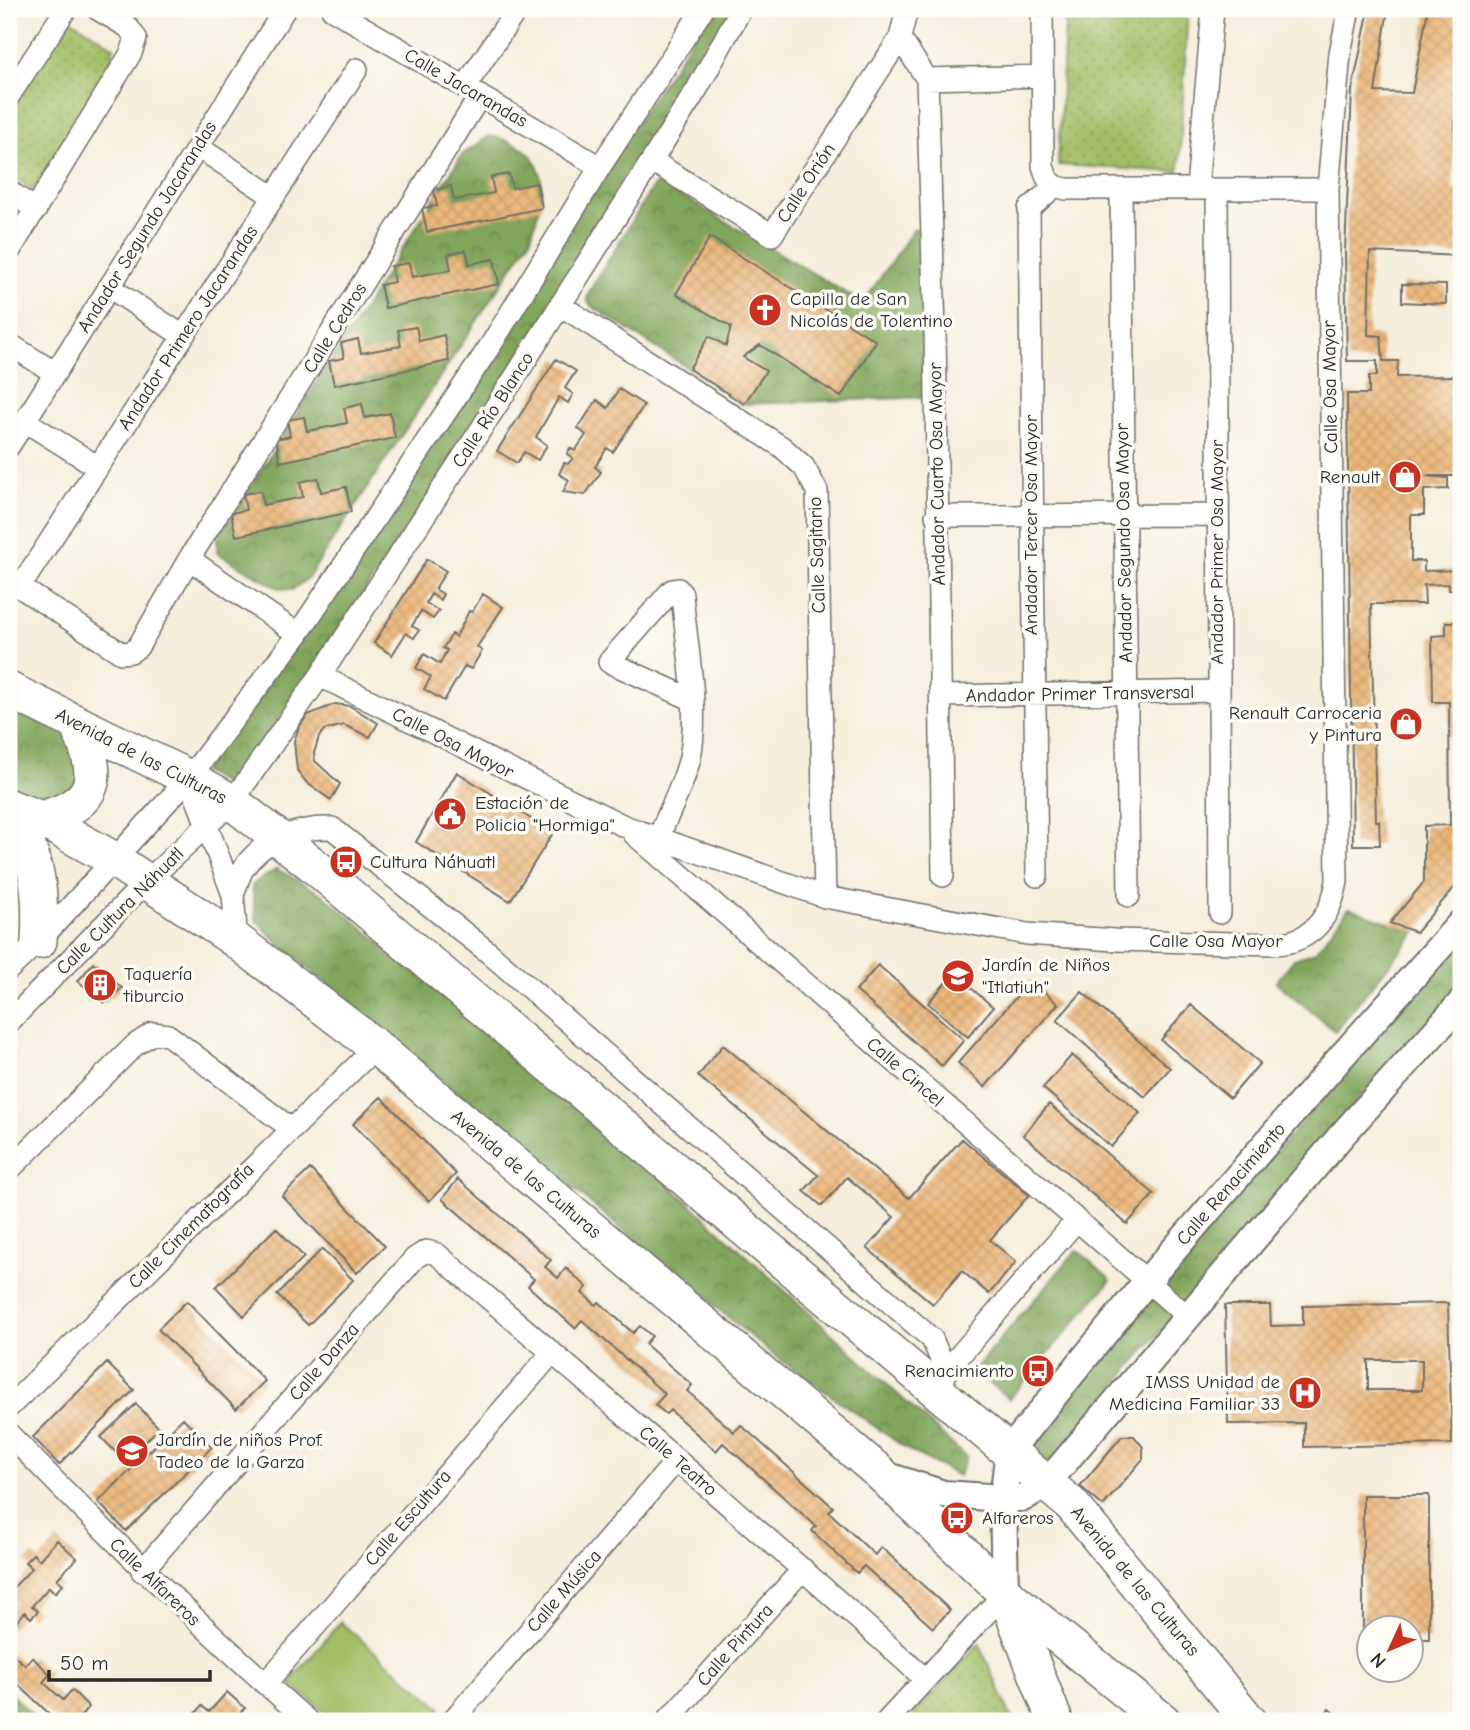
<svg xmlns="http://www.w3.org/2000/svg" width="1470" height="1730" font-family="'Comic Neue',sans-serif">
  <defs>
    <pattern id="forest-crowns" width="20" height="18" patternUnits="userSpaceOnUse" patternTransform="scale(1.75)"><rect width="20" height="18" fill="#81a55a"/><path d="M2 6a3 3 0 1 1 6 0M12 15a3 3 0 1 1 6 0" fill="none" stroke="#6a874b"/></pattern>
    <pattern id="park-dots" width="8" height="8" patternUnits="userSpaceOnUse" patternTransform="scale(1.75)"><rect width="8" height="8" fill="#a2be65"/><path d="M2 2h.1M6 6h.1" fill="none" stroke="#849b53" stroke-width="1.8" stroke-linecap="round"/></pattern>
    <pattern id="building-cross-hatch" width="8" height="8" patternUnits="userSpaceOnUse" patternTransform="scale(1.75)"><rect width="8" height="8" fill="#ecb87c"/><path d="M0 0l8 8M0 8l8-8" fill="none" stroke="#cb9e6b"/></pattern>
  </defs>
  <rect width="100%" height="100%" fill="#fdfcf7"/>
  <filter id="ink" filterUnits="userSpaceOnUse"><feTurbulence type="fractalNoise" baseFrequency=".0143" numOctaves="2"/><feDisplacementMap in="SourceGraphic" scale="14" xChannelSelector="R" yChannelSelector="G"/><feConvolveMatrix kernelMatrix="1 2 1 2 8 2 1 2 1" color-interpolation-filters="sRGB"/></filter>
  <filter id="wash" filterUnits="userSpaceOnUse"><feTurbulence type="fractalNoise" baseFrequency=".00686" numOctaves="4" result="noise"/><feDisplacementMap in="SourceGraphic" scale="28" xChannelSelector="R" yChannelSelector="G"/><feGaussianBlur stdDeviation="1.57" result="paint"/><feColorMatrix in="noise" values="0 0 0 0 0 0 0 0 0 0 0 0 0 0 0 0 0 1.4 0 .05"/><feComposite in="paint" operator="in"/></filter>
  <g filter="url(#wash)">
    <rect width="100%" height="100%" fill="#f6eedc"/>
    <path fill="#a2be65" stroke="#667448" stroke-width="2" d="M340,1622L441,1708L430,1721H336L289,1683Z"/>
    <path fill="url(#forest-crowns)" stroke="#566842" stroke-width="2" d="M712,9H733L695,78L462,446L232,789L202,772Z
      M489,136C554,147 546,190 530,240L308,578L292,590L278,588L217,553V539L462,155Z
      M659,182L863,303L914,229L929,230L930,397L744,404L590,305L587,299L589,292L652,188Z
      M9,708L66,735L89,770L54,803L9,788Z
      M277,869L322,894L651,1168L966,1457L959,1476L908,1450L771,1353L280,945L256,920L252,885Z
      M1349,908L1416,932L1335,1031L1276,982L1294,959L1315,952Z
      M1461,941V987L1342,1117L1046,1467L1024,1449L1158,1287Z
      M1077,1250L1111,1280L1009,1399L974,1370Z
      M9,1692L39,1721H9Z"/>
    <path fill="url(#park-dots)" stroke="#667448" stroke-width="2" d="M1066,9H1188L1179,172L1058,165Z
      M67,17L114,47L108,72L33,190L9,174V109Z
      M979,1643L1013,1721H908Z"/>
    <g id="blocks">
      <path fill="url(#building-cross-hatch)" fill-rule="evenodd" d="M1369,9H1388L1375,92L1412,93L1428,9H1461V61L1454,94H1456L1453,190L1461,191V256L1370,252L1368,335L1381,336L1383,361H1398L1397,377L1455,376L1456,476H1425L1448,478V489L1424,490V515H1411V561H1424V571L1461,570V606H1456V590H1449V584L1424,585L1425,604H1371L1376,821H1379L1380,845H1353L1347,394H1369V376H1377V361H1347L1345,251L1352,91Z
        M509,174L512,188L537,183L542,208L427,232L422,208L437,206L434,190L451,186L454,200L494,193L491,177Z
        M710,237L876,341L841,397L760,345L743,357L766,371L744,404L689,369L709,336L726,346L731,327L676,294Z
        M466,250L469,264L494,259L499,284L385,308L380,285L394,282L391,266L409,263L412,277L438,272L451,270L448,254Z
        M1402,284L1446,285V304L1402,302Z
        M416,327L419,341L444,335L449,361L334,385L329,361L344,358L341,343L358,339L361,353L401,346L398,330Z
        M556,359L576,371L565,388L573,394L568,403L559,397L536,437L547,445L538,460L524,452L517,463L497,451Z
        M619,389L644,405L613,452L607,448L595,467L601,472L585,495L563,492L569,480L559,474L564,463L568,464L573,458L567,454L570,448L575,451L586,435L578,428L597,400L608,408Z
        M362,404L365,418L390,413L395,438L280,462L276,439L290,436L287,420L304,417L307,431L334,426L347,423L344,408Z
        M318,478L321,492L346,487L351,512L236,536L231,513L246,510L243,494L261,491L263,505L303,497L300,482Z
        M427,559L446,571L435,589L443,594L440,600L431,594L426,603L439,611L433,619L421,611L412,626L419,630L414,638L406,633L392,655L374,643Z
        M483,594L503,607L477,647L482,651L471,669L465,666L444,701L424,689L431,677L416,668L424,654L440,664L447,650L443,648L452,634L456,637L469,611L472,612Z
        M1446,622H1461V880L1416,932L1390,923L1424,882V826L1450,825L1449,702H1433L1432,636L1446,635Z
        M335,704L350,706L378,723L370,737L344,725L324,730L319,737L314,753L315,761L340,784L331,800L307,783L297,770L294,741L299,727L308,715Z
        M457,772L553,833L510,901L416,842Z
        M93,963L122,988L104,1003L78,981Z
        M878,965L964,1040L942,1066L856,991Z
        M954,973L993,1007L968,1037L928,1003Z
        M1031,980L1058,1004L985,1087L958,1063Z
        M1082,992L1170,1068L1145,1097L1057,1020Z
        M1191,1005L1260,1063L1230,1098L1161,1040Z
        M723,1045L909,1198L962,1139L1029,1195L990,1240L1016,1262L989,1294L962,1271L933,1304L867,1248L894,1217L847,1177L822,1206L804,1191L818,1175L698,1076Z
        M1072,1055L1140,1113L1111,1147L1043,1088Z
        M381,1097L456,1174L429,1201L353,1124Z
        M1049,1104L1154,1194L1127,1224L1023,1135Z
        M310,1169L385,1246L357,1273L282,1196Z
        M458,1179L551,1260L545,1267L558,1278L566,1268L587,1287L582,1293L596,1305L599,1302L633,1333L640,1326L652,1336L645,1344L692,1385L687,1391L734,1432L741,1425L833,1507L829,1512L875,1555L881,1547L950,1610L933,1628L864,1566L857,1573L812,1531L816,1526L723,1443L716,1451L670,1410L666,1414L655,1405L665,1394L582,1320L575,1328L528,1286L534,1279L442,1199Z
        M276,1228L304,1257L244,1316L216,1287Z
        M322,1249L353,1280L308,1325L277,1295Z
        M187,1301L265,1381L236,1409L158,1329Z
        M1448,1303L1452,1444L1304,1447V1423L1228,1424L1225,1305H1270L1271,1326L1303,1325V1306ZM1368,1360H1422V1390H1368Z
        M107,1363L134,1390L59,1465L33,1437Z
        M136,1404L159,1428L125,1462L101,1437Z
        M183,1418L212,1447L126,1531L98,1502Z
        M1122,1436H1134L1143,1447V1459L1103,1506L1080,1486Z
        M1363,1495H1429V1639H1410V1628H1368V1639H1363Z
        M57,1540L77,1558L57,1579L63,1584L55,1593L49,1587L32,1606L38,1611L31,1618L25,1612L9,1630V1585L13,1588L32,1568L25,1562L33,1554L39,1560Z
        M11,1653L25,1665L32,1657L50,1674L43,1682L63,1700L72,1690L89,1707L81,1716L86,1721H57L9,1676Z
        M227,1692L245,1708L233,1721H200L195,1714L202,1706L209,1712Z
        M1329,1709L1343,1721H1319Z"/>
    </g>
  </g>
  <g filter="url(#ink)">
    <use href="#blocks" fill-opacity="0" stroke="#726f69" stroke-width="2"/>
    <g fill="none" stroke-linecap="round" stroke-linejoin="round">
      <defs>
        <path id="minor" d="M332,9L600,167
          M1042,9L1043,166L1047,178L1055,186L1066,189H1328
          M900,38L927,79L935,330L943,876
          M927,79L1042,76
          M465,87L517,9
          M9,96L66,9
          M198,147L274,197
          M652,161L772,235L900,38L907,9
          M1197,188L1213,9
          M9,191L36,210
          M1121,191L1129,896
          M1217,191L1220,913
          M9,252L131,53L136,38L128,27L97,9
          M109,287L183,336
          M560,305L782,447L804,467L817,491L825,897
          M9,344L55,373
          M25,421L98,467
          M9,446L285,9
          M936,516L1216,515
          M189,559L298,634
          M9,580L121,653L131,652L138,647L189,559L480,96
          M20,587L357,69
          M320,676L624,826L825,897L1027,934L1115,940L1275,944C1313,942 1331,916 1337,881L1328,189L1340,53L1349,9
          M941,696L1219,691
          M189,778L233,895L237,941
          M634,834L1187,1316
          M658,839C668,813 684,785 690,757C700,709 686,644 682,594L678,589L672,590L609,662L691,699
          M1037,876L1029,209L1055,186
          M233,895C236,887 239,876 243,869C262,839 299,827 332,828L488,952L932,1339L946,1371L940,1396
          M9,969L39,941L189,778L298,634L492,343L600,167L703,9
          M9,1022L145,883L232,802L320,676L515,377L697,89L741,9
          M9,1170L135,1045L153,1033L168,1035L290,1128
          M946,1371L1076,1221
          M9,1407L376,1047
          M9,1434C106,1534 203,1630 308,1721
          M142,1571L415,1258L426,1251L437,1254C600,1394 765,1534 925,1679
          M265,1684L552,1353
          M452,1721L676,1461
          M667,1721L803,1569
          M887,1721L1005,1593"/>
        <path id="tertiary" d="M885,1475L944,1494L1003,1498H1023L1046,1484L1341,1136L1461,1003
          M1005,1593L1003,1498L1009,1451L1147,1281L1341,1057L1461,923"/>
        <path id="primary" d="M9,690L189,778L232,802L312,864L1072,1505L1249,1721
          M9,807L41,819L113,859L237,941L376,1047L879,1472L1005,1593L1055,1721
          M9,808C37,854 42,888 39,941
          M41,819C100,802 101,777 78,726
          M1005,1593L1163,1721"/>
      </defs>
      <use href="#minor" stroke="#726f69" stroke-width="24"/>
      <use href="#tertiary" stroke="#726f69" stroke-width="30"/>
      <use href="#primary" stroke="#726f69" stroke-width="38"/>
      <use href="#minor" stroke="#fff" stroke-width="21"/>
      <use href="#tertiary" stroke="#fff" stroke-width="26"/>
      <use href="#primary" stroke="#fff" stroke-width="35"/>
    </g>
  </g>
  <defs>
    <symbol id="church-disc" viewBox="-11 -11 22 22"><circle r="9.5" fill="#c8321e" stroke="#fdfcf7"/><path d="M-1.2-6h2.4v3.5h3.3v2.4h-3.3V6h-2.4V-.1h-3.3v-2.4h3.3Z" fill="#fff"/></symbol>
    <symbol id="shop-disc" viewBox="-11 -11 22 22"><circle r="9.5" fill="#c8321e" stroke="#fdfcf7"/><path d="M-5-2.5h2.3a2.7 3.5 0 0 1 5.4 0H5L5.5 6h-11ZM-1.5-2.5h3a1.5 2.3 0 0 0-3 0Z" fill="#fff"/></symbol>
    <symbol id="civic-disc" viewBox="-11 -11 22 22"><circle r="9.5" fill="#c8321e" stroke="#fdfcf7"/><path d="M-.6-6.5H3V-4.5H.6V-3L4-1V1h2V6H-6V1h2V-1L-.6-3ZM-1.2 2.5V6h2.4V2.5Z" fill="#fff"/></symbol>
    <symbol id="bus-disc" viewBox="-11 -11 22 22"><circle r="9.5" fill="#c8321e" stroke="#fdfcf7"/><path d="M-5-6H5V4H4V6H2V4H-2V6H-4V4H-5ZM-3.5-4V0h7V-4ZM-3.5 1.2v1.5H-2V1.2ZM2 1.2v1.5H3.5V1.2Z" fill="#fff"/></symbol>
    <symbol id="school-disc" viewBox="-11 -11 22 22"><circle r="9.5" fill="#c8321e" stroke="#fdfcf7"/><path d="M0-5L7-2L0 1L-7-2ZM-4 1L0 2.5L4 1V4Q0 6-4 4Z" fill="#fff"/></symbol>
    <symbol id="building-disc" viewBox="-11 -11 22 22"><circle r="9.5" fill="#c8321e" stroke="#fdfcf7"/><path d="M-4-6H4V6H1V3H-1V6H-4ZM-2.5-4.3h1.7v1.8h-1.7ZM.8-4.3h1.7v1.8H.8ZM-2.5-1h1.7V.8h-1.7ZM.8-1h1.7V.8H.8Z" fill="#fff"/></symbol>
    <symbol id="hospital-disc" viewBox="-11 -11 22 22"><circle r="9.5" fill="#c8321e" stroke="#fdfcf7"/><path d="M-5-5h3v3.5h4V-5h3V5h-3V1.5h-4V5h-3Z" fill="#fff"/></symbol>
  </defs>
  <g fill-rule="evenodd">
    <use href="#church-disc" x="746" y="291" width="38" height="38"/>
    <use href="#shop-disc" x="1386" y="458" width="38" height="38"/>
    <use href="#shop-disc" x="1387" y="705" width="38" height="38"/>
    <use href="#civic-disc" x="431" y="795" width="38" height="38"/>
    <use href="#bus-disc" x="327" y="843" width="38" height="38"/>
    <use href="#school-disc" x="939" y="957" width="38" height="38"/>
    <use href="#building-disc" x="81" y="966" width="38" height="38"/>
    <use href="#bus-disc" x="1019" y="1352" width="38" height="38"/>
    <use href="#hospital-disc" x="1286" y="1374" width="38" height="38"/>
    <use href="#school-disc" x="113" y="1432" width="38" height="38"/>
    <use href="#bus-disc" x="938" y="1499" width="38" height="38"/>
  </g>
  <g text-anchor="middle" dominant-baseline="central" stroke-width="7" stroke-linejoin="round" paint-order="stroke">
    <g font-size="19" fill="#2b2b2b" stroke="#fdfcf7">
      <text transform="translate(466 88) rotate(30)">Calle Jacarandas</text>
      <text transform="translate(806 183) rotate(-57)">Calle Orión</text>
      <text transform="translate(147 227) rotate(-58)">Andador Segundo Jacarandas</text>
      <text transform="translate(188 328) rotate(-57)">Andador Primero Jacarandas</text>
      <text transform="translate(335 328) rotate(-58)">Calle Cedros</text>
      <text transform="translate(1330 387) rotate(-91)">Calle Osa Mayor</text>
      <text transform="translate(493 410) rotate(-57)">Calle Río Blanco</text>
      <text transform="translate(937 474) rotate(-91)">Andador Cuarto Osa Mayor</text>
      <text transform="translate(1031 525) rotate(-90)">Andador Tercer Osa Mayor</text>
      <text transform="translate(1124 543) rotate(-91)">Andador Segundo Osa Mayor</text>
      <text transform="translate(1217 552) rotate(-90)">Andador Primer Osa Mayor</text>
      <text transform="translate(817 555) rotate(-92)">Calle Sagitario</text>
      <text transform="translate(1080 694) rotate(-1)">Andador Primer Transversal</text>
      <text transform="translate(453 743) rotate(27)">Calle Osa Mayor</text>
      <text transform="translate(141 756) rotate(27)">Avenida de las Culturas</text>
      <text transform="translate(120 911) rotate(-45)">Calle Cultura Náhuatl</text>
      <text x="1216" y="941">Calle Osa Mayor</text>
      <text transform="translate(905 1072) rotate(41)">Calle Cincel</text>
      <text transform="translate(526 1174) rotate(40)">Avenida de las Culturas</text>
      <text transform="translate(1231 1184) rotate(-49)">Calle Renacimiento</text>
      <text transform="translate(191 1226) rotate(-45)">Calle Cinematografía</text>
      <text transform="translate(324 1362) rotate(-49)">Calle Danza</text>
      <text transform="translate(678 1461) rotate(41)">Calle Teatro</text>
      <text transform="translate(408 1518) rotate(-49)">Calle Escultura</text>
      <text transform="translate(1135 1581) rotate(50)">Avenida de las Culturas</text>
      <text transform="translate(155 1582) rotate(44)">Calle Alfareros</text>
      <text transform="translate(564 1591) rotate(-49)">Calle Música</text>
      <text transform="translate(735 1645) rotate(-48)">Calle Pintura</text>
    </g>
    <g font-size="19" fill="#2b2b2b" stroke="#fdfcf7" text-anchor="start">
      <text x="790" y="299">Capilla de San<tspan x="790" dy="22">Nicolás de Tolentino</tspan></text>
      <text x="1380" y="477" text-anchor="end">Renault</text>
      <text x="1382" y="713" text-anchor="end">Renault Carroceria<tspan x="1382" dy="22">y Pintura</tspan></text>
      <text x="475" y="803">Estación de<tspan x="475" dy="22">Policia "Hormiga"</tspan></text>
      <text x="370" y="862">Cultura Náhuatl</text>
      <text x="982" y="965">Jardín de Niños<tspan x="982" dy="22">"Itlatiuh"</tspan></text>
      <text x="124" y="974">Taquería<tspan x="124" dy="22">tiburcio</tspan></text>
      <text x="1014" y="1371" text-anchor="end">Renacimiento</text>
      <text x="1280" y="1382" text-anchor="end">IMSS Unidad de<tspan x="1280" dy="22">Medicina Familiar 33</tspan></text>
      <text x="156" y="1440">Jardín de niños Prof.<tspan x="156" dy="22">Tadeo de la Garza</tspan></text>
      <text x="982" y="1518">Alfareros</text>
    </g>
  </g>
  <rect width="1470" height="1730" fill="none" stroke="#fdfcf7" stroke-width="35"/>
  <g transform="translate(1390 1649) rotate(226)"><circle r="33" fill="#fdfcf7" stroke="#a9a8a5" stroke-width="2"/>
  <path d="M0-5L12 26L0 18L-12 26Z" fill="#c8321e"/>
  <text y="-10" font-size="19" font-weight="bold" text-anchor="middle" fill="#2b2b2b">N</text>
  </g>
  <path d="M49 1670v10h161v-10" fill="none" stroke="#2b2b2b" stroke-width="3.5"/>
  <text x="60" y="1670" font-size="21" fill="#2b2b2b" stroke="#fdfcf7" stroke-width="5" paint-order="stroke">50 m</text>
</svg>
